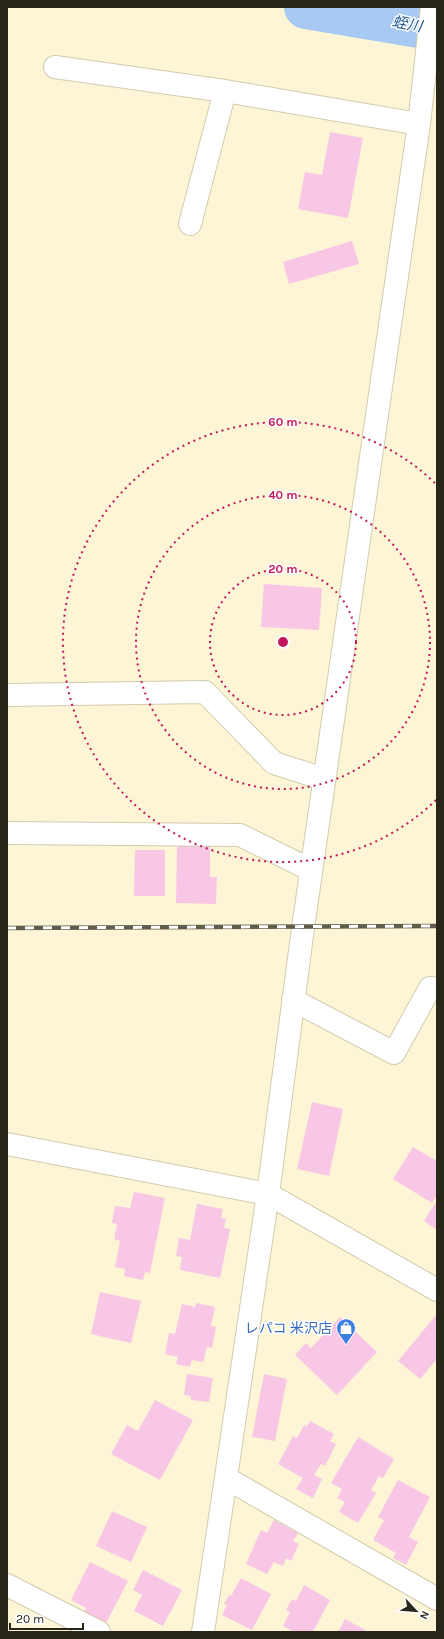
<svg xmlns="http://www.w3.org/2000/svg" width="444" height="1639" font-family="Karla,'Noto Sans JP',sans-serif">
  <rect width="100%" height="100%" fill="#fdf5d6"/>
  <g fill="none" stroke-linecap="round" stroke-linejoin="round">
    <path stroke="#a7c9f3" stroke-width="44" d="M306,7L437,29"/>
  </g>
  <path fill="#f9c7e6" d="M330,132L363,138L348,218L298,209L305,172L322,175Z
    M352,241L359,264L289,284L283,262Z
    M264,584L322,588L319,630L261,627Z
    M177,843H210V877H217L216,904L176,903Z
    M135,850H165V896H134Z
    M312,1102L343,1109L329,1176L297,1169Z
    M413,1147L437,1161V1195L432,1203L393,1179Z
    M134,1192L165,1198L150,1273L145,1272L143,1280L124,1276L125,1269L115,1267L120,1241L114,1239L117,1224L112,1223L115,1206L130,1208Z
    M437,1200V1230L424,1221Z
    M197,1204L223,1209L221,1218L226,1219L224,1228L230,1229L220,1278L180,1270L182,1257L176,1256L179,1238L190,1240Z
    M100,1292L141,1301L131,1343L91,1334Z
    M196,1303L215,1307L211,1326L216,1327L212,1348L207,1347L203,1362L192,1360L190,1367L176,1364L178,1357L165,1354L169,1333L175,1334L182,1304L195,1307Z
    M437,1314V1359L420,1379L398,1361Z
    M340,1317L377,1352L337,1395L295,1355L306,1343L311,1348Z
    M187,1374L213,1378L209,1402L191,1400V1396L184,1395Z
    M264,1374L287,1379L275,1441L252,1437Z
    M155,1400L193,1420L160,1480L111,1454L127,1425L138,1431Z
    M310,1421L334,1434L330,1441L336,1444L325,1466L321,1464L314,1475L322,1479L313,1498L296,1489L303,1478L278,1464L293,1436L297,1438L304,1425L306,1427Z
    M358,1437L394,1459L383,1478L379,1476L371,1490L376,1493L358,1523L339,1512L345,1502L337,1498L342,1489L331,1483Z
    M398,1480L430,1497L409,1537L418,1542L406,1565L393,1558L396,1553L373,1540L384,1520L378,1517Z
    M112,1511L147,1527L131,1562L96,1546Z
    M274,1520L298,1533L293,1541L299,1544L291,1561L286,1558L283,1566L274,1562L267,1574L246,1564L261,1530L267,1533Z
    M90,1562L128,1581L105,1625L83,1614L86,1608L71,1600Z
    M143,1570L182,1590L163,1626L134,1611L142,1595L133,1590Z
    M241,1578L271,1594L252,1630L222,1615L227,1605L224,1604L229,1595L231,1596Z
    M304,1585L330,1600L313,1632H294L283,1626L290,1612L286,1610L292,1599L296,1601Z
    M345,1619L369,1632H338Z"/>
  <g fill="none" stroke-linecap="round" stroke-linejoin="round">
    <defs>
      <path id="street" d="M55,67L225,91L419,124
        M190,224L225,91
        M7,695L205,692L274,763L324,779
        M7,833L240,835L311,870
        M303,928L419,124L432,7
        M293,1000L394,1053L430,988L437,989
        M226,1478L437,1599
        M7,1585L99,1632
        M203,1632L268,1194L437,1290"/>
      <path id="secondary" d="M7,1144L268,1194L303,928"/>
    </defs>
    <use href="#street" stroke="#d2cbad" stroke-width="24"/>
    <use href="#secondary" stroke="#d2cbad" stroke-width="24"/>
    <use href="#street" stroke="#fff" stroke-width="22"/>
    <use href="#secondary" stroke="#fff" stroke-width="22"/>
    <defs>
      <path id="rail" d="M7,928L437,926"/>
    </defs>
    <use href="#rail" stroke="#615d4c" stroke-width="4.5"/>
    <use href="#rail" stroke="#fff" stroke-width="3" stroke-dasharray="9" stroke-linecap="butt"/>
  </g>
  <g fill="none" stroke="#c2185b" stroke-width="2" stroke-dasharray="2 4">
    <circle cx="283" cy="642" r="73"/>
    <circle cx="283" cy="642" r="147"/>
    <path d="M436 800A220 220 0 1 1 436 484"/>
  </g>
  <defs>
    <symbol id="shop-pin" viewBox="-11 -11 22 30"><path d="M0 17L-7.5 6A9.5 9.5 0 1 1 7.5 6Z" fill="#3f7fe0" stroke="#fff"/><path d="M-5-2.5h2.3a2.7 3.5 0 0 1 5.4 0H5L5.5 6h-11ZM-1.5-2.5h3a1.5 2.3 0 0 0-3 0Z" fill="#fff"/></symbol>
  </defs>
  <g fill-rule="evenodd">
    <use href="#shop-pin" x="335" y="1317" width="22" height="30"/>
  </g>
  <g text-anchor="middle" dominant-baseline="central" stroke-width="3" stroke-linejoin="round" paint-order="stroke">
    <g font-size="14" fill="#366cbe" stroke="#fff" text-anchor="end">
      <text x="332" y="1328">レパコ 米沢店</text>
    </g>
    <g font-size="15" font-style="italic" fill="#1a5492" stroke="#fff">
      <text transform="translate(407 24) rotate(10)">蛭川</text>
    </g>
  </g>
  <circle cx="283" cy="642" r="6" fill="#c2185b" stroke="#fff" stroke-width="2"/>
  <g font-size="12" text-anchor="middle" font-weight="bold" fill="#c2185b" stroke="#fff" stroke-width="3" stroke-linejoin="round" paint-order="stroke">
    <text x="283" y="426">60 m</text>
    <text x="283" y="499">40 m</text>
    <text x="283" y="573">20 m</text>
  </g>
  <rect width="444" height="1639" fill="none" stroke="#282519" stroke-width="16"/>
  <g transform="translate(416 1611) rotate(116)" stroke="#ffffff" stroke-width="3" paint-order="stroke">
  <path d="M0-3L7 15L0 10L-7 15Z" fill="#282519"/>
  <text y="-6" font-size="11" font-weight="bold" text-anchor="middle" fill="#282519">N</text>
  </g>
  <path d="M10 1623v6h73v-6" fill="none" stroke="#282519" stroke-width="2"/>
  <text x="16" y="1623" font-size="12" fill="#282519" stroke="#ffffff" stroke-width="3" paint-order="stroke">20 m</text>
</svg>
